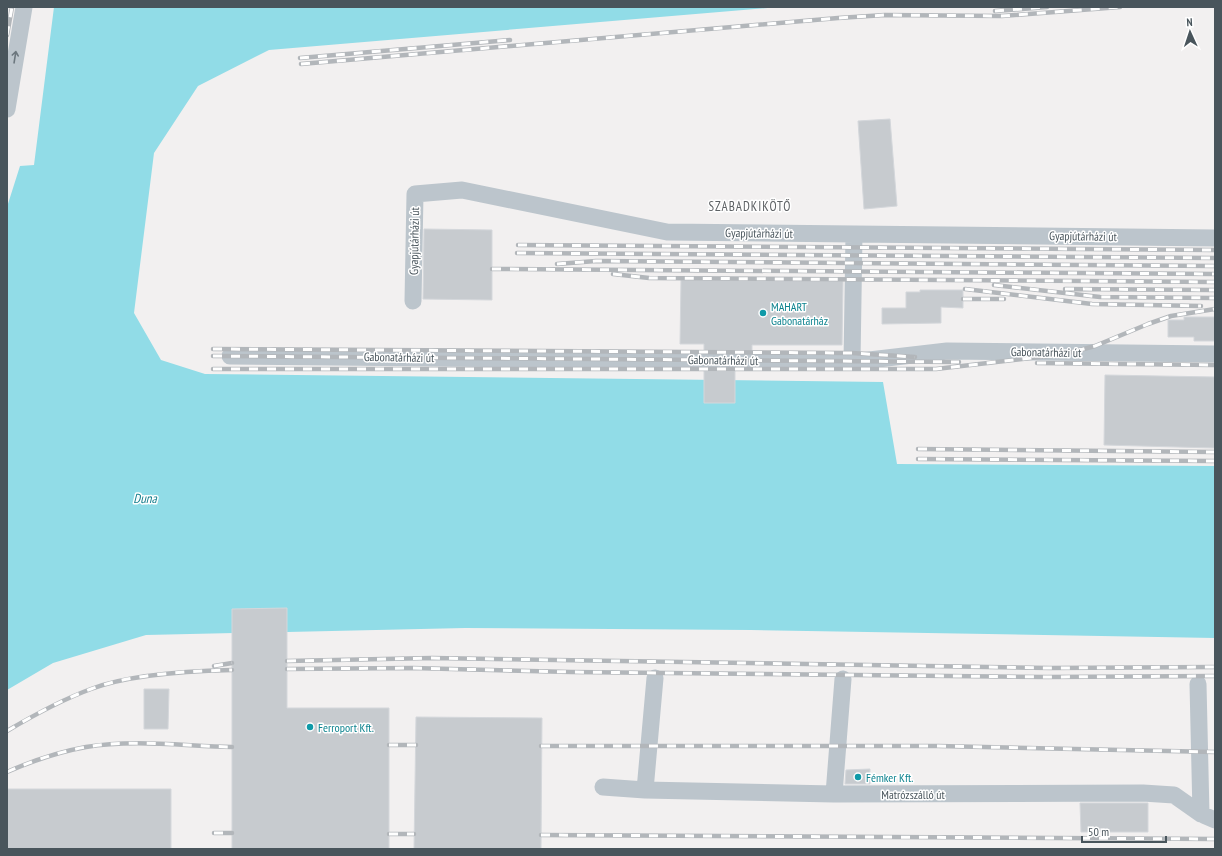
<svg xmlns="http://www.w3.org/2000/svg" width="1222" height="856" font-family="'PT Sans Narrow',sans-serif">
  <rect width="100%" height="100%" fill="#f2f0f0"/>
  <path fill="#91dce7" d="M54,7H779L269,50L198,86L154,153L134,313L161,360L205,374L883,382L897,464L1215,466V638L751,630L465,628L146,635L53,663L7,690V207L20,166L34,165Z"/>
  <path fill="#c7cbcf" stroke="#d4d7db" d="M890,119L897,206L864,209L858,121Z
    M424,229L492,230V300L423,299Z
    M681,280L843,281L842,345H752V351H704V344H680Z
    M920,290H963V308L941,307V323L882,324V308H906V292H920Z
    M1184,317H1215V341H1194V337H1168V320H1184Z
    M704,371H735V403H704Z
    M1105,375L1215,377V448L1104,445Z
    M287,608V708H389V849H232V609Z
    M144,689H169L168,729H144Z
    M416,717L542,718L541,849H414Z
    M870,769V784H845L846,770Z
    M7,789H171V849H7Z
    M1080,803H1148V832H1081Z"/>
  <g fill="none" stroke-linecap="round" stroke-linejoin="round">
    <path stroke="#bcc5cc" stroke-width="17" d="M7,109L24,7
      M413,301L415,194L462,190L667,232L1215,238
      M230,356L852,362L947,351L1215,354
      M852,362L854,234
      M1198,684L1201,814
      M603,787L645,790L834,794L1143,793L1174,795L1201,814L1215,820
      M645,790L655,678
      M834,794L843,679"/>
    <defs>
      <path id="rail" d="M995,11L1047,7
        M7,35L12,7
        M300,58L510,40
        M301,64L838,18L885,15L1002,16L1120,7
        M518,245L1215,250
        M517,253L1215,258
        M557,264L596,261L1215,266
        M492,269L1215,274
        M613,274L649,278L1215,282
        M994,285L1100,297L1215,298
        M965,289L1092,304L1201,306
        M1065,289L1215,290
        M963,299H1004
        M213,349L852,353L915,357
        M213,356L959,362
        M1037,363L1215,365
        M213,369H936L1065,354L1095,346L1148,324L1171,316L1215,309
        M918,449L1215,452
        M918,459L1215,461
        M287,661L432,658L1050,668L1215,667
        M214,666L232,663
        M287,669L412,668L571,672L1047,677L1215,676
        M7,731C34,715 61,700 91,689C130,674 190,671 232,670
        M389,745H416
        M541,746H938L1215,752
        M7,772C32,761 58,752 86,747C133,739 184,746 232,747
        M214,833H232
        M389,834H414
        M541,835L1215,839"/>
    </defs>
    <use href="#rail" stroke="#b2b6ba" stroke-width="4.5"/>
    <use href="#rail" stroke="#fff" stroke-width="3" stroke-dasharray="9" stroke-linecap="butt"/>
  </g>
  <defs><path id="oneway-shaft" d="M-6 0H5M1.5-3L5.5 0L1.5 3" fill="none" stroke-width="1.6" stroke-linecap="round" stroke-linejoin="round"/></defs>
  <use stroke="#6c777e" href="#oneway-shaft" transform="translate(15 57) rotate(-81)"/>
  <g fill="#0f9aa8" stroke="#fff" stroke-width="1.5">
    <circle cx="763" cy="313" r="4"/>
    <circle cx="310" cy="727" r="4"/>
    <circle cx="858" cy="777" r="4"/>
  </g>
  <g text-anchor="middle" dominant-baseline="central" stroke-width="3" stroke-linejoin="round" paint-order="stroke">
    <g font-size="12" fill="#49555c" stroke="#fff">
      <text transform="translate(759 233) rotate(1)">Gyapjútárházi út</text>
      <text transform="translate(1083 236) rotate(1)">Gyapjútárházi út</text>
      <text transform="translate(414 241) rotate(-89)">Gyapjútárházi út</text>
      <text transform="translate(1046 352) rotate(1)">Gabonatárházi út</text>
      <text transform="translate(399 357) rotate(1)">Gabonatárházi út</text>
      <text transform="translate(723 360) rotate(1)">Gabonatárházi út</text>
      <text x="913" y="794">Matrózszálló út</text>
    </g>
    <g font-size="12" fill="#0d838f" stroke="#fff" text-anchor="start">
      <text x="771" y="306">MAHART<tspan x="771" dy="14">Gabonatárház</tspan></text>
      <text x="318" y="727">Ferroport Kft.</text>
      <text x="866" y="777">Fémker Kft.</text>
    </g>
    <g font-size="13" letter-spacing="1" fill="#5d6164" stroke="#fff">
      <text x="750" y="206">SZABADKIKÖTŐ</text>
    </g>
    <g font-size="13" font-style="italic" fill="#147e8d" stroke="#fff">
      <text x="145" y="498">Duna</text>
    </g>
  </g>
  <rect width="1222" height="856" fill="none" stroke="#49555c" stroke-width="16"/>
  <g transform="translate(1190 32) rotate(357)" stroke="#ffffff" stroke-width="3" paint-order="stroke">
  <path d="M0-3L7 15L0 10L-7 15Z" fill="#49555c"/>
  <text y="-6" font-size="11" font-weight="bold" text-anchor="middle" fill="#49555c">N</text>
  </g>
  <path d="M1082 836v6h84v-6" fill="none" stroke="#49555c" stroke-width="2"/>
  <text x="1088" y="836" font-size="12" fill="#49555c" stroke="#ffffff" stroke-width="3" paint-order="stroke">50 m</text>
</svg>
